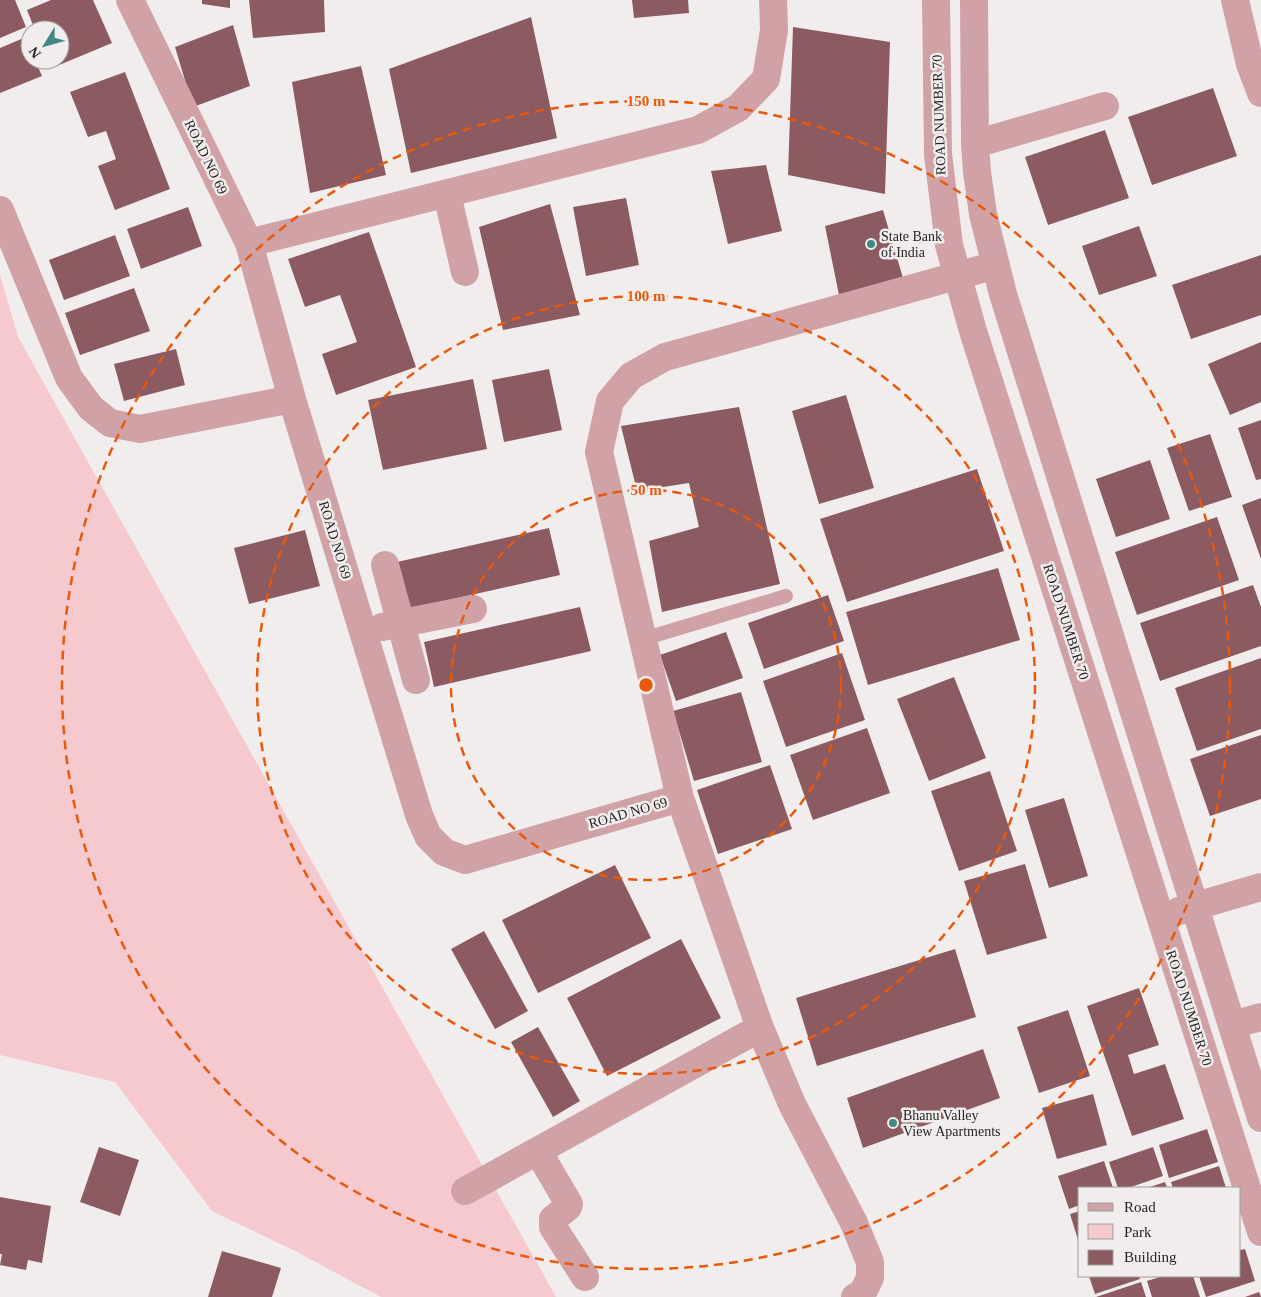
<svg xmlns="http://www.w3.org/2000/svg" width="1261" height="1297" font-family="'Times New Roman',serif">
  <rect width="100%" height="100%" fill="#f2eded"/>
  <path fill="#f5c9cd" d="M0,275L18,337L556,1297H381L295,1251L212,1211L115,1082L0,1055Z"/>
  <path fill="#8b5b61" d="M0,0H15L26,27L0,38Z
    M51,0H93L112,43L52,68L48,60H60V30H35L27,10Z
    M202,0H230V8L202,4Z
    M249,0H324L325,32L253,38Z
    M632,0H688L689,13L634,18Z
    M531,17L557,138L411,173L389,69Z
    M233,25L250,86L193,107L175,47Z
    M793,27L890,42L885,194L788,175Z
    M26,37L30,48V60H35L42,76L0,93V48Z
    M361,66L386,175L310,193L292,82Z
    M125,72L170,189L115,210L98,166L116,159L106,131L88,137L70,92Z
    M1213,88L1237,156L1152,185L1128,117Z
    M1105,130L1129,198L1048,225L1025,157Z
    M766,165L782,231L728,244L711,171Z
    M626,198L639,265L586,276L573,207Z
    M550,204L580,315L503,330L479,227Z
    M188,207L202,246L141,269L127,229Z
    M883,210L903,278L839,295L825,226Z
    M1139,226L1157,276L1099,295L1082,246Z
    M369,232L416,367L336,395L322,354L357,342L340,295L305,307L288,259Z
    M115,235L130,276L64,300L49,260Z
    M1261,255V315L1191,339L1172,285Z
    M134,288L150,331L80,355L65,313Z
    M1261,342V402L1230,415L1208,364Z
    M176,349L185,385L124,401L114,364Z
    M549,369L562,430L504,442L492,380Z
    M473,379L487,449L383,470L368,400Z
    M846,395L874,488L819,504L792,411Z
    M739,407L780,584L662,612L649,541L699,527L689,483L637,491L621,426Z
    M1261,420V479L1256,480L1238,428Z
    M1210,434L1232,497L1189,511L1167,448Z
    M1150,460L1170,519L1116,537L1096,479Z
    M977,469L1004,551L847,602L820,519Z
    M1261,498V559L1242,505Z
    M1217,517L1239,580L1137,615L1115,552Z
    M549,528L560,575L408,609L397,562Z
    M305,530L320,586L249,604L234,548Z
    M998,568L1020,640L868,685L846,612Z
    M1253,585L1261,607V646L1160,681L1140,623Z
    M828,595L844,641L764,669L748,623Z
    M580,607L591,651L434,687L424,642Z
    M726,632L743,678L676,701L660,655Z
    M842,653L865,720L786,747L763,681Z
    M1261,658V729L1197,751L1175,688Z
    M954,677L986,758L929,781L897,699Z
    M741,692L762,762L694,781L673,711Z
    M867,728L890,793L813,820L790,755Z
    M1261,735V799L1210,816L1190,759Z
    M770,765L792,829L718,854L697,790Z
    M990,771L1017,851L959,871L931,791Z
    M1064,798L1088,876L1049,888L1025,810Z
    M1025,864L1047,938L987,955L964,881Z
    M615,865L651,938L538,993L502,920Z
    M484,931L528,1011L495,1029L451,949Z
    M681,939L721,1018L607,1076L567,998Z
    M955,949L976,1017L817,1066L796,998Z
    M1139,988L1159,1045L1128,1055L1134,1074L1165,1064L1184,1119L1132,1136L1087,1006Z
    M1068,1010L1090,1076L1039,1093L1017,1027Z
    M538,1027L580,1101L553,1117L511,1042Z
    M983,1049L1000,1098L863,1148L847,1098Z
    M1093,1094L1107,1145L1057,1159L1042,1108Z
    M1207,1129L1218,1162L1169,1178L1159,1145Z
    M99,1147L139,1160L120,1216L80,1202Z
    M1153,1147L1163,1176L1128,1188H1118L1109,1162Z
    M1104,1161L1113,1188H1080V1205L1069,1209L1058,1176Z
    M1219,1166L1226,1188H1173L1171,1182Z
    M1165,1182L1167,1188H1147Z
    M0,1197L51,1206L42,1263L28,1260L26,1270L0,1265L2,1254H0Z
    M1080,1211V1243H1079L1070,1214Z
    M1245,1249L1255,1281L1206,1297L1199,1276H1240V1250Z
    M222,1251L281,1268L272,1297H208Z
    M1089,1276H1139L1140,1279L1095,1294Z
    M1163,1276H1193L1200,1297H1152L1147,1281Z
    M1141,1282L1146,1297H1096Z
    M1259,1292L1261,1297H1245Z"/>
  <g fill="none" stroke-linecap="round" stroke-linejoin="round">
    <path stroke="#d0a2a6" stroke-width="14" d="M643,639L786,596"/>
    <path stroke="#d0a2a6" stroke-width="28" d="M130,0L249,243L292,399L419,815L428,836L444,852L465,860L680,798
      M936,0L938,154L949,245L973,331L1261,1232
      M974,0L975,144L977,172L983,214L1003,294L1261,1118
      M1235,0L1250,64L1261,93
      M975,144L1105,106
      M447,194L465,272
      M0,210L69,378L91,408L110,423L140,429L292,399
      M249,243L698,130L738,108L766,79L774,30L773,0
      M385,565L416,680
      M382,627L473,609
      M1179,911L1261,887
      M1232,1025L1261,1017
      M538,1151L569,1204L568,1207L553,1219V1227L585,1277
      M465,1191L760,1028
      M855,1297L863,1292L870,1278V1262L854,1223L792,1104L760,1028L680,798L599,452L610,401L631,376L665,357L996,265"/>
  </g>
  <g fill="none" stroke="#e8590c" stroke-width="2.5" stroke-dasharray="9 6">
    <circle cx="646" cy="685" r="195"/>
    <circle cx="646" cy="685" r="389"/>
    <circle cx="646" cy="685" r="584"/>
  </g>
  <g fill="#418987" stroke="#f2eded" stroke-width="2">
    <circle cx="871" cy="244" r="5"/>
    <circle cx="893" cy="1123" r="5"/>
  </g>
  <g text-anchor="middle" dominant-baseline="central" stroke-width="5" stroke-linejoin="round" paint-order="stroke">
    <g font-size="14" fill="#262525" stroke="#f2eded">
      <text transform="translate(939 115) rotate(-92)">ROAD NUMBER 70</text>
      <text transform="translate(206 157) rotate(64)">ROAD NO 69</text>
      <text transform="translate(335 540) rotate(73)">ROAD NO 69</text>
      <text transform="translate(1066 622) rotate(72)">ROAD NUMBER 70</text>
      <text transform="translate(628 813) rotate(-16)">ROAD NO 69</text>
      <text transform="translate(1189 1008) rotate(72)">ROAD NUMBER 70</text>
    </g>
    <g font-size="14" fill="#262525" stroke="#f2eded" text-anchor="start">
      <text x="881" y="236">State Bank<tspan x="881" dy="16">of India</tspan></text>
      <text x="903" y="1115">Bhanu Valley<tspan x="903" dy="16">View Apartments</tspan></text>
    </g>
  </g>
  <circle cx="646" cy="685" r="8" fill="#e8590c" stroke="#f2eded" stroke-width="2.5"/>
  <g font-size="15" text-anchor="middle" font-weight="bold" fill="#e8590c" stroke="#f2eded" stroke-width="5" stroke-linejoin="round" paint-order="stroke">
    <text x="646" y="106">150 m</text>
    <text x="646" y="301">100 m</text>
    <text x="646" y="495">50 m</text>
  </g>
  <rect x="1078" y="1187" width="162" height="90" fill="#f2eded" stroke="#a09d9d"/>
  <rect x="1088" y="1203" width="25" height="8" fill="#d0a2a6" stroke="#a09d9d"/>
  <text x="1124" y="1212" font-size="15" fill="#262525">Road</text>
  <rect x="1088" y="1224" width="25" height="15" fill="#f5c9cd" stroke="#a09d9d"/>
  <text x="1124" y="1237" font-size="15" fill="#262525">Park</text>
  <rect x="1088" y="1250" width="25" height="15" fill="#8b5b61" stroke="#a09d9d"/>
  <text x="1124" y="1262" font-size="15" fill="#262525">Building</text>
  <g transform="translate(45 45) rotate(233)"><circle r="24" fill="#f2eded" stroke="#a09d9d"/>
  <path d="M0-4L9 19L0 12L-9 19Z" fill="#418987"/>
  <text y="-8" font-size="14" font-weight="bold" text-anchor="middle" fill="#262525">N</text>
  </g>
</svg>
